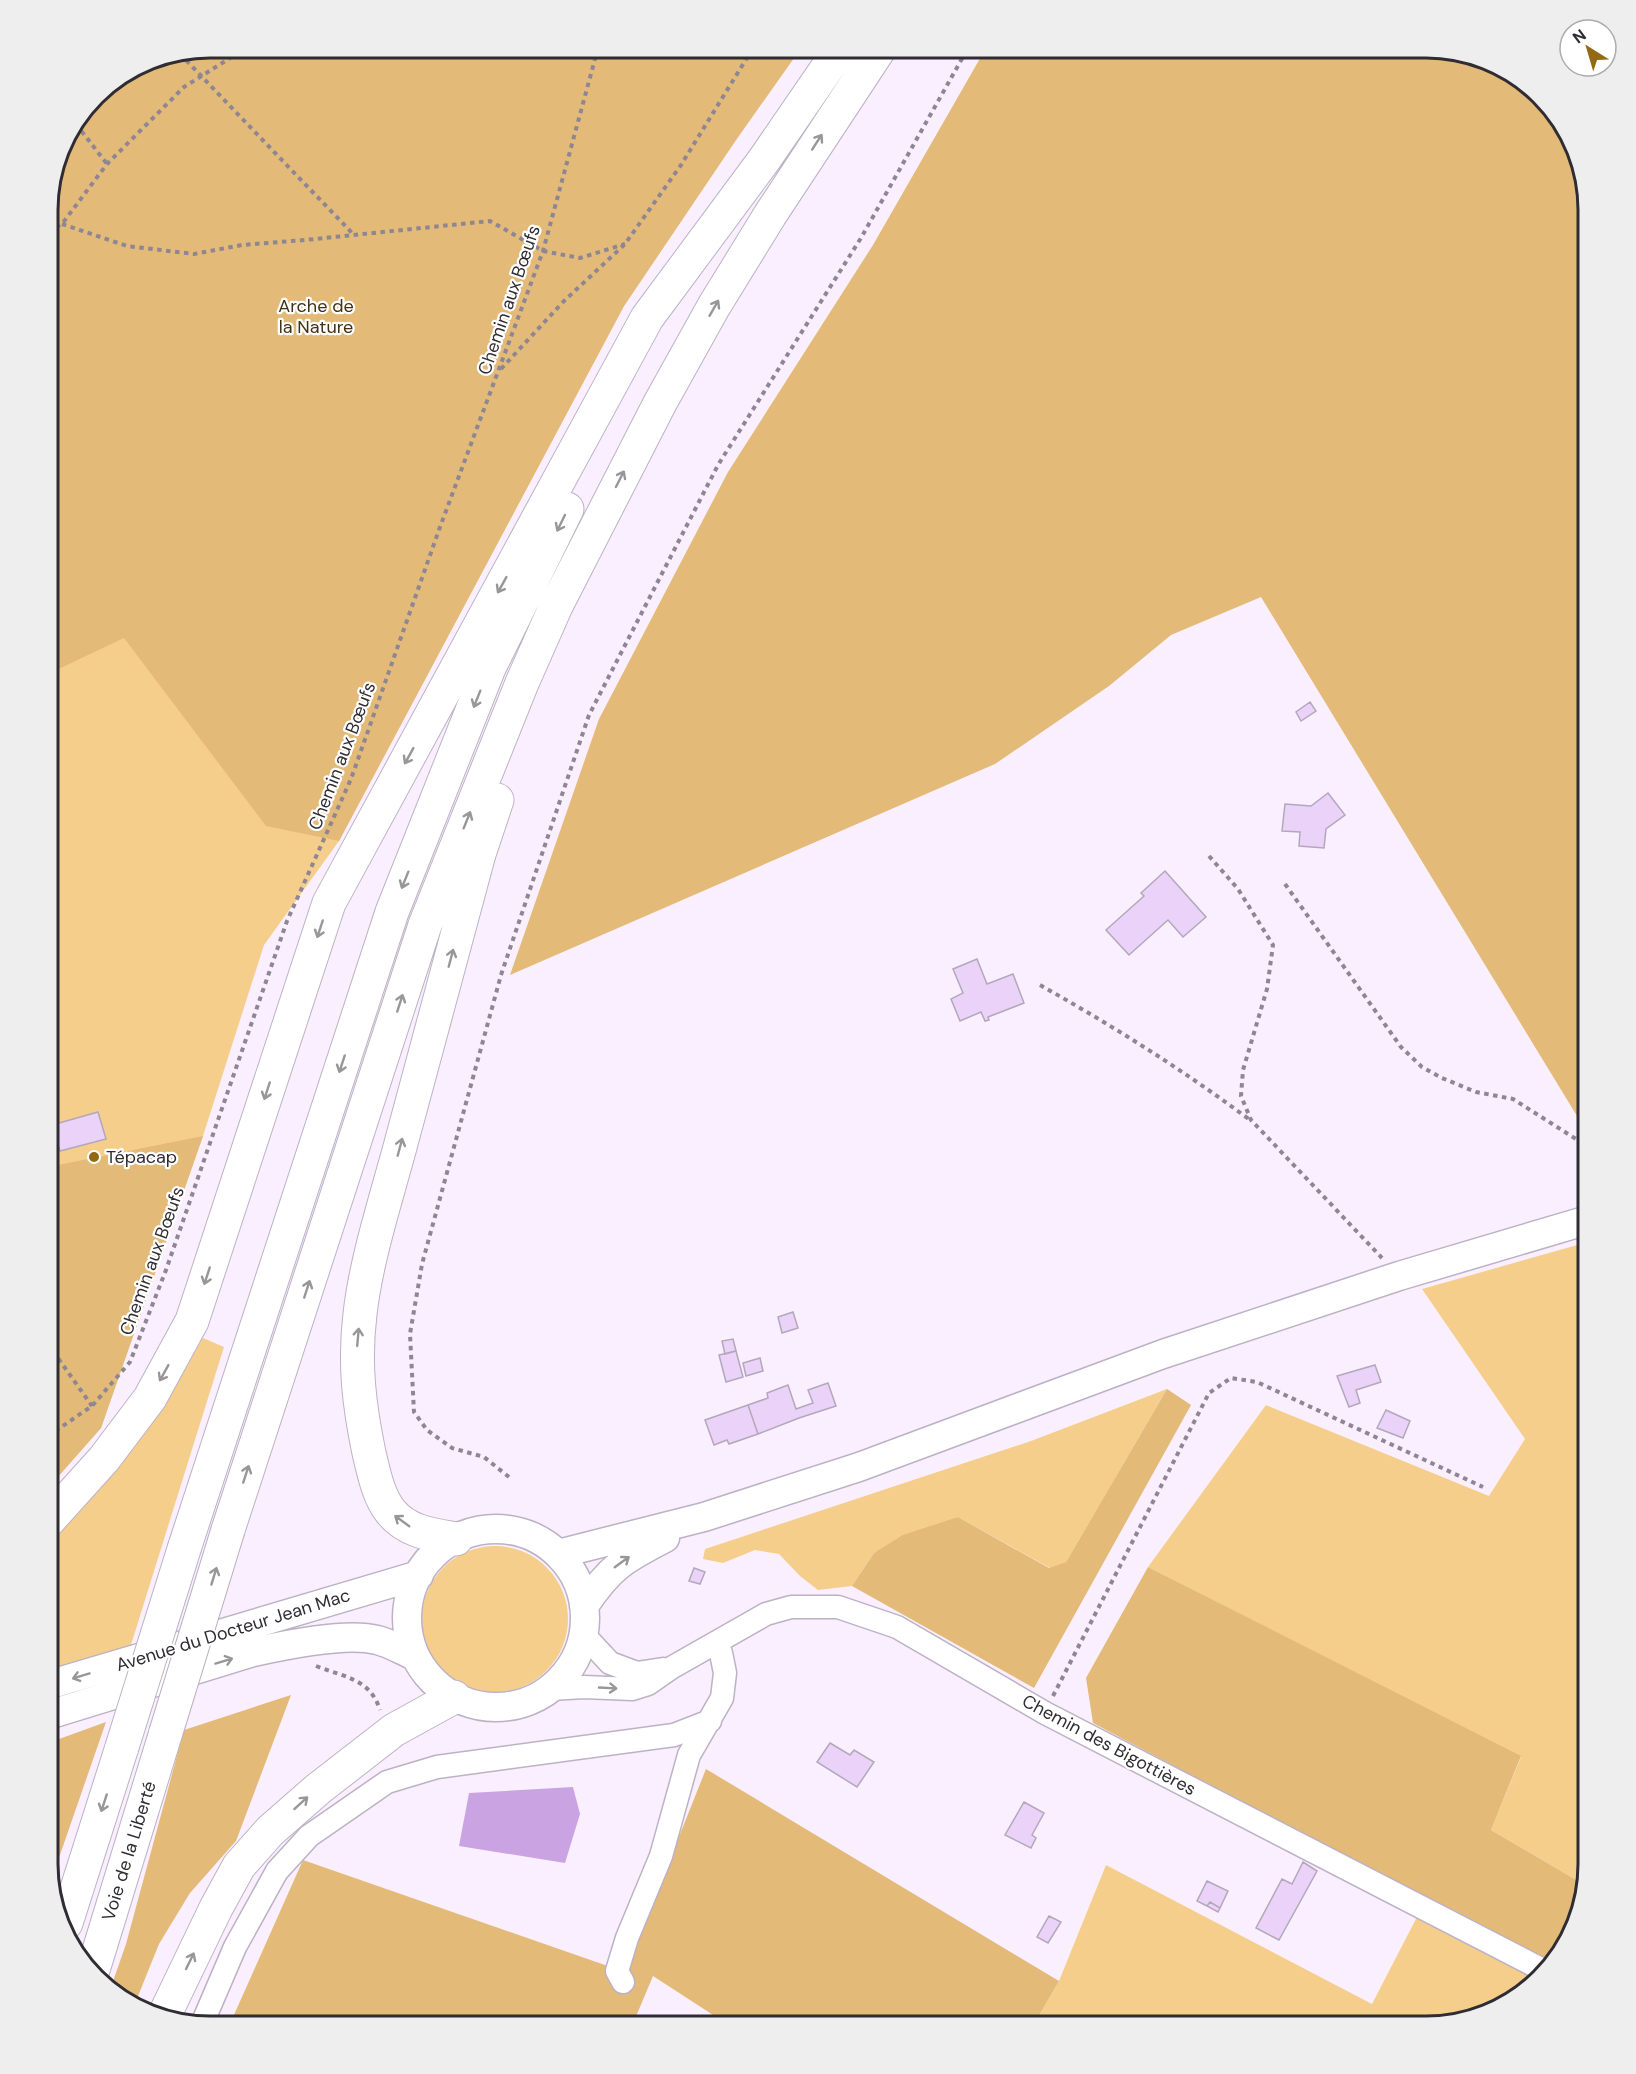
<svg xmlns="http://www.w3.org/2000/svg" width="1636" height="2074" font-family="'DM Sans',sans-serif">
  <rect width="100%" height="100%" fill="#f9efff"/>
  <path fill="#f6ce8c" d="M210,48H801L736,140L624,306L339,841L264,945L203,1136L101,1428L48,1488V199L65,139L103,89L149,60Z
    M1588,1242V1864L1583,1884L1491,1830L1521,1757L1148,1567L1266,1405L1489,1496L1525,1439L1422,1289Z
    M203,1338L224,1347L130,1648L48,1673V1540L178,1379Z
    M1167,1389L1066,1562L1050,1568L958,1517L874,1553L852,1586L818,1590L800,1576L779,1554L755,1550L723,1563L703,1559L705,1549L1031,1441Z
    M422 1619a73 73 0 1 1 146 0a73 73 0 1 1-146 0Z
    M1106,1865L1372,2004L1418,1915L1535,1978L1516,1998L1426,2026H1033L1059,1981Z"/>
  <path fill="#e3ba78" d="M210,48H801L736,140L624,306L339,841L266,826L124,638L48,674V199L65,139L103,89L149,60Z
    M986,48H1436L1506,70L1560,120L1588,210V1134L1261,597L1171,635L1109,686L995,764L510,975L599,719L728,472L873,245Z
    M203,1136L101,1428L48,1488V1167Z
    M1167,1389L1191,1405L1034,1688L852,1586L874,1553L903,1535L958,1517L1049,1568L1066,1562Z
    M1148,1567L1521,1756L1491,1830L1583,1884L1566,1944L1548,1964L1093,1723L1086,1678Z
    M291,1695L236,1841L190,1893L159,1944L134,2006L130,2004L111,1987L126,1944L184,1730Z
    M106,1722L52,1878L48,1864V1743Z
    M706,1769L1059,1981L1033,2026H730L653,1976L632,2026H229L303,1860L625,1972Z"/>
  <path fill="#c9a3e2" d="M573,1787L580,1814L565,1863L459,1846L469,1793Z"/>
  <path fill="#ead2f9" stroke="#b3a8ba" stroke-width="1.5" d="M1310,702L1316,711L1301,721L1296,712Z
    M1328,793L1345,815L1326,829L1324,848L1299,846L1300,832L1282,831L1285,804L1311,806Z
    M1165,871L1206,917L1183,937L1168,920L1129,955L1106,930L1144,896L1141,893Z
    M977,959L987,984L1013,974L1024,1003L988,1017L989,1020L985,1021L981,1012L960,1021L951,999L963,993L953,969Z
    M98,1112L106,1139L60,1151L52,1125Z
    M793,1312L798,1328L782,1333L778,1317Z
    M733,1339L736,1351L725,1354L722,1341Z
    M736,1351L743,1377L726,1382L719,1355Z
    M760,1358L763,1371L746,1376L743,1363Z
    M1375,1365L1381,1382L1356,1390L1360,1403L1349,1407L1337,1376Z
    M828,1383L836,1406L799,1418L758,1434L748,1405L768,1398L767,1393L788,1385L796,1409L813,1403L808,1390Z
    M748,1405L758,1434L729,1444L727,1440L714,1445L705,1420Z
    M1386,1410L1410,1421L1403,1438L1377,1428Z
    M694,1568L705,1572L700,1584L689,1581Z
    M830,1743L850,1755L854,1750L874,1762L857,1787L817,1762Z
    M1024,1802L1044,1813L1032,1835L1036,1838L1031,1848L1005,1835Z
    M1303,1862L1317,1871L1279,1940L1256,1928L1282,1879L1292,1884Z
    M1207,1881L1228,1891L1220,1908L1210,1902L1207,1906L1197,1901Z
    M1210,1902L1220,1908L1218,1912L1207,1906Z
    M1049,1916L1061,1922L1048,1943L1037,1937Z"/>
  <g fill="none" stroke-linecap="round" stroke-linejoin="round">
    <defs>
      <path id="minor" d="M584,1635L610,1663L637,1673L663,1669
        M550,1689L584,1687L632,1689L648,1684L671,1668L766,1614L791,1607H838L897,1627L1045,1713L1543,1970
        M623,1982L617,1971L627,1938L661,1856L689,1755L722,1698L725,1673L721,1653L716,1643
        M202,2024L235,1947L277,1871L309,1836L387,1782L437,1767L674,1735L710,1721"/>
      <path id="major" d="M407 1618a89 89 0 1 1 178 0a89 89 0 1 1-178 0Z
        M558,1554L704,1517L859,1467L1163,1354L1399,1276L1588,1220
        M584,1606C610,1567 624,1559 665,1538
        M48,1685L419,1575
        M48,1715L253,1652C285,1645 347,1632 377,1640C390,1643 403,1651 415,1656"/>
      <path id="highway" d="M48,1521L104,1459L150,1398L192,1321L329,903L647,318L764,160L841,48
        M228,1530L425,925L522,683L556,606L660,403L714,306L770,215L880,48
        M456,1539C433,1535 407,1532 391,1512C378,1496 374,1473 369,1453C359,1405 354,1363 360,1314C366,1260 386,1199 400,1147C426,1049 453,952 479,854L497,800
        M185,1546L392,912L489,668L567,509
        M66,1923L122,1747
        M93,1970L166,1732
        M165,2014L216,1908L239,1866L270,1831L318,1789L394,1730L454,1697"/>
    </defs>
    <use href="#minor" stroke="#bdb2c5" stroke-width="25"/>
    <use href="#major" stroke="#bdb2c5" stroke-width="31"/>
    <use href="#highway" stroke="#bdb2c5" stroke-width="35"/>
    <path stroke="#8e8793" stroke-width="4" stroke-dasharray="4.5 4.5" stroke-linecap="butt" d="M180,54L354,235
      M76,124L107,164
      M62,224L127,246L194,254L242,245L305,240L490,221L543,251L580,258L625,244
      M48,231L62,224L107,164L184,87L246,48
      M501,369L563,302L625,244L681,165L753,48
      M1209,856L1238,889L1273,945L1267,989L1243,1070L1241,1096L1251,1120L1382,1258
      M1285,884L1401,1047L1422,1067L1442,1078L1476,1092L1513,1099L1576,1139L1588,1156
      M1040,985C1113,1026 1183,1070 1250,1120
      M48,1344L92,1406
      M48,1436L92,1406L130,1362L166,1270L287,921L351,779L440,527L543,251L598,48
      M509,1477L484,1457L452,1448L427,1430L414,1412L410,1334L422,1264L501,975L589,715L718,465L861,238L968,48
      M316,1666C343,1677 370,1678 380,1710
      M1053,1696L1209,1393L1231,1378L1257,1382L1483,1487"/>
    <use href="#minor" stroke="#fff" stroke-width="22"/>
    <use href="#major" stroke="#fff" stroke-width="28"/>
    <use href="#highway" stroke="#fff" stroke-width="33"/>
    <defs>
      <path id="highway-bridge" d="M166,1732L228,1530
        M122,1747L185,1546"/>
    </defs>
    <use href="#highway-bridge" stroke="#bdb2c5" stroke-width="35" stroke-linecap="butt"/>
    <use href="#highway-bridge" stroke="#fff" stroke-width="33"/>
  </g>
  <defs><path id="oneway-shaft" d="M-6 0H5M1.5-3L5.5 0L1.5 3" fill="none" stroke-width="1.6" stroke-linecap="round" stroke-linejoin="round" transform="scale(1.5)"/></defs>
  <g stroke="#989699">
    <use href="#oneway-shaft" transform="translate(817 142) rotate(-57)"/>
    <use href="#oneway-shaft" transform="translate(714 308) rotate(-60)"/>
    <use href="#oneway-shaft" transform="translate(620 479) rotate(-63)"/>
    <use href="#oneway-shaft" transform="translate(561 523) rotate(116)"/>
    <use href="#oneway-shaft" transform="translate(502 585) rotate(119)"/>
    <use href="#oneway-shaft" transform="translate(477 699) rotate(112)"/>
    <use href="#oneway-shaft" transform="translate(409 756) rotate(119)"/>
    <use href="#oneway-shaft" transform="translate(467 820) rotate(-68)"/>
    <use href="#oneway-shaft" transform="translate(405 880) rotate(112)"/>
    <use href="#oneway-shaft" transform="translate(320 929) rotate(108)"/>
    <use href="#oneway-shaft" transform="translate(451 958) rotate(-75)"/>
    <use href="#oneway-shaft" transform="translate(400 1003) rotate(-72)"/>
    <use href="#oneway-shaft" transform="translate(342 1064) rotate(108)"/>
    <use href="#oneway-shaft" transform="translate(267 1091) rotate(108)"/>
    <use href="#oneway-shaft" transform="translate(400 1147) rotate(-75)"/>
    <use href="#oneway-shaft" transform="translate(207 1276) rotate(108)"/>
    <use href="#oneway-shaft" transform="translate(307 1289) rotate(-72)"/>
    <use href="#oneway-shaft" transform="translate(358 1337) rotate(-85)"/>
    <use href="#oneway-shaft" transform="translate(164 1373) rotate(119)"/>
    <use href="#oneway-shaft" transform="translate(246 1474) rotate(-72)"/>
    <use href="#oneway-shaft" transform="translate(402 1521) rotate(-144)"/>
    <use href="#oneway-shaft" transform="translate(622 1562) rotate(-36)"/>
    <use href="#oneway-shaft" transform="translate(214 1576) rotate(-73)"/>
    <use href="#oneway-shaft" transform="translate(224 1661) rotate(-17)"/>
    <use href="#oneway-shaft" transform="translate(81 1676) rotate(163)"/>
    <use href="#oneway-shaft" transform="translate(608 1688) rotate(3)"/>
    <use href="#oneway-shaft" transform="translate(104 1803) rotate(108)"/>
    <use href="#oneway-shaft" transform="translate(301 1803) rotate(-42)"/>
    <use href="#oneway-shaft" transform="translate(190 1961) rotate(-64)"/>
  </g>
  <circle fill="#936913" stroke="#fff" stroke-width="2" cx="94" cy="1157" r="6"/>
  <g text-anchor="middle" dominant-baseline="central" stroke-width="4.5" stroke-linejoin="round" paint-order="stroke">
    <g font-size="18" fill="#302c33" stroke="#fff">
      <text transform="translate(509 300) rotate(-71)">Chemin aux Bœufs</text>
      <text transform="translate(342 756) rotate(-69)">Chemin aux Bœufs</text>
      <text transform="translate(152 1261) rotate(-70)">Chemin aux Bœufs</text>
      <text transform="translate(233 1630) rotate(-17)">Avenue du Docteur Jean Mac</text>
      <text transform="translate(1109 1745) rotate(28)">Chemin des Bigottières</text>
      <text transform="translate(129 1851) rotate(-73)">Voie de la Liberté</text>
    </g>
    <g font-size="18" fill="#413013" stroke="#fff">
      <text x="316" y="306">Arche de<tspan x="316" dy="21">la Nature</tspan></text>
    </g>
    <g font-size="18" fill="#302c33" stroke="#fff" text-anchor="start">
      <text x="106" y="1157">Tépacap</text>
    </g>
  </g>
  <path d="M0 0H1636V2074H0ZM210 58H1426A152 152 0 0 1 1578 210V1864A152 152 0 0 1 1426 2016H210A152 152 0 0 1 58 1864V210A152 152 0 0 1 210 58Z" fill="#eeeeef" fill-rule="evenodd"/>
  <path fill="none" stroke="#302c33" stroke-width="3" d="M210 58H1426A152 152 0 0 1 1578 210V1864A152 152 0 0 1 1426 2016H210A152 152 0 0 1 58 1864V210A152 152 0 0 1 210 58Z"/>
  <g transform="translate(1588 48) rotate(323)"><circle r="28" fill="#ffffff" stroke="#acabad" stroke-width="1.5"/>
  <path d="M0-4.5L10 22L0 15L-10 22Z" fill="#936913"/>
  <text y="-9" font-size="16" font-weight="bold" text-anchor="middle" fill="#302c33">N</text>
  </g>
</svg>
